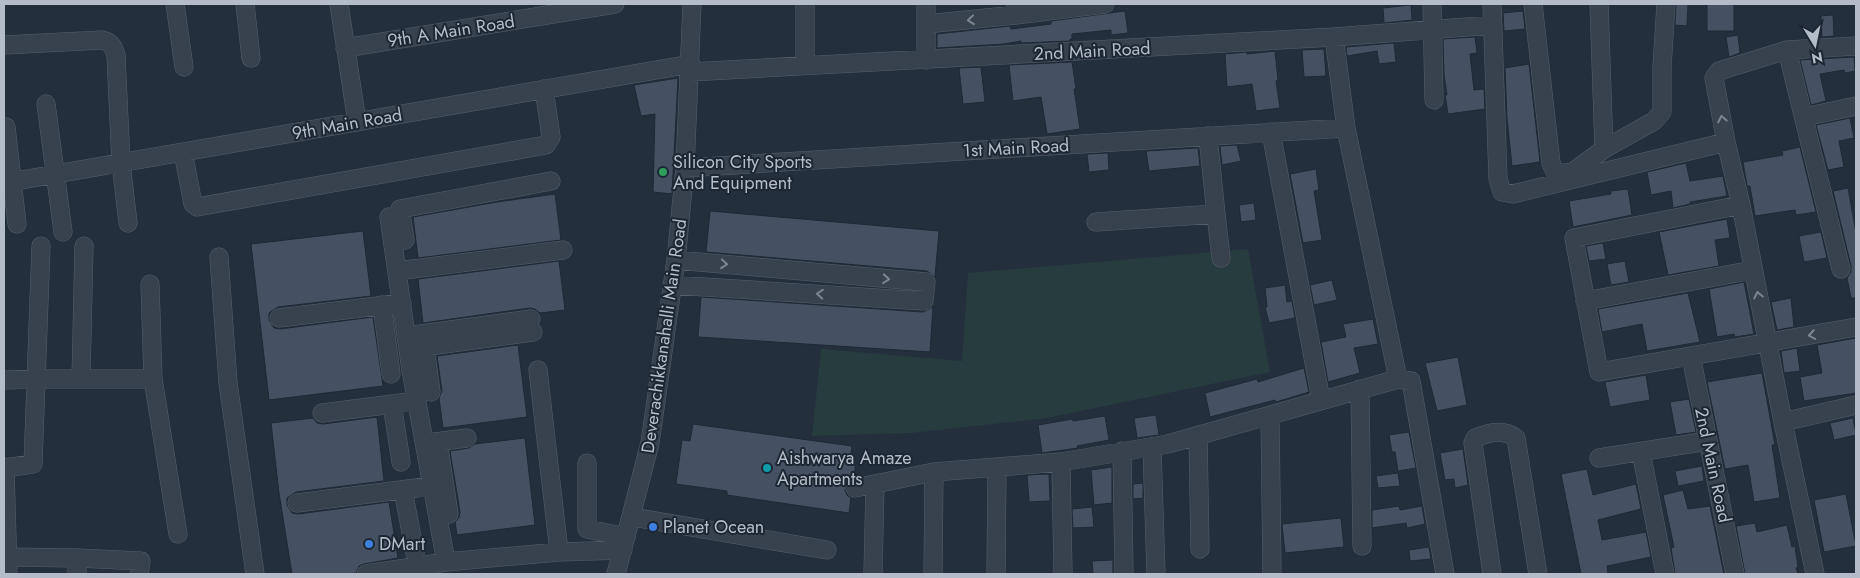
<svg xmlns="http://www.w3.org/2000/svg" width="1860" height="578" font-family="Jost,sans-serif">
  <rect width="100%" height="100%" fill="#242f3e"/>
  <path fill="#263c3f" d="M1248,249L1270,372L1047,418L911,433L812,436L821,349L962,361L968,273Z"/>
  <path fill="#455162" stroke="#1f2835" d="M1676,4H1688L1687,26L1675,25Z
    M1707,4H1734V31H1707Z
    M1411,5L1412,20L1384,23L1383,8Z
    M1125,11L1128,33L1111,35V30L1072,34V39H1070V41L1021,43V41L1004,44L937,48V34L1010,26L1011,29L1051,24V21Z
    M1523,11L1525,29L1504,31L1503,13Z
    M1833,15L1834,36L1822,37L1821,16Z
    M1738,35L1740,53L1729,57L1726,37Z
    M1475,37L1477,53L1470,54L1474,90L1484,89L1485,109L1448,114L1445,95H1447L1444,74L1443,39Z
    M1394,43L1396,62L1379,64L1377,51L1347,56L1346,47Z
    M1324,49L1326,76L1304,77L1302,50Z
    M1275,51L1278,80L1276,81L1280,108L1256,111L1252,84L1227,87L1225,54L1247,52V54Z
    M1854,57L1855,71L1845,73L1844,70L1820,74L1826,101L1811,105L1800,60Z
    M1072,62L1076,89H1074L1080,129L1047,134L1041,97L1013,101L1009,65Z
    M1529,64L1540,162L1512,166L1507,118L1505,68Z
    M981,67L985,102L963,104L959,68Z
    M678,78L672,194L653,192L655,114L641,116L634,85Z
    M1850,118L1854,138L1839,141L1844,167L1828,170L1816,125Z
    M1237,145L1241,161L1222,165L1220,146Z
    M1800,147L1816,212L1796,215L1795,210L1755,216L1750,186H1747L1743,162L1783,155L1782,151Z
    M1198,148L1200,166L1149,171L1146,151Z
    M1108,153L1109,170L1089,172L1087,154Z
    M1686,163L1690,181L1723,176L1727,196L1690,202V204L1673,208L1671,191L1651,195L1647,172Z
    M1316,169L1319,190L1314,191L1322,240L1303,243L1290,174Z
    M1848,188L1856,233V298H1851L1847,278L1851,272V266L1833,191Z
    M1628,189L1632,215L1573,227L1569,201L1611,194V191Z
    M555,194L561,240L418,258L413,217L497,202Z
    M1254,203L1256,220L1241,222L1239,205Z
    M710,211L939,231L935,277L927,271L706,252Z
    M1727,219L1730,238L1715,240L1719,266L1668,275L1659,232Z
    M363,231L371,296L278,307L269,313V320L274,328L280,329L373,317L383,386L269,400L251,244Z
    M1821,232L1827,258L1804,262L1799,236Z
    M1603,243L1606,259L1589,261L1586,246Z
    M559,261L565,310L540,313L535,309L530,308L423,323L418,279Z
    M1625,261L1629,282L1611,285L1607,264Z
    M1332,280L1337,300L1314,305L1310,285Z
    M1744,282L1754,334L1735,337L1734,334L1717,337L1709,289Z
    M1285,285L1287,302L1292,301L1295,318L1269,323L1265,307H1267L1265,288Z
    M1688,293L1700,342L1647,351L1642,324L1602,332L1598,309Z
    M701,297L923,312L933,307L930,352L698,337Z
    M1791,298L1794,327L1777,330L1771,302Z
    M1373,319L1378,344L1354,348L1360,373L1328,382L1321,342L1346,337L1343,324Z
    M1856,338V393L1804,401L1800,377L1822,373L1817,345Z
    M518,345L527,417L443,428L439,398L442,391L437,356Z
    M1797,348L1800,371L1784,373L1781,351Z
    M1458,357L1467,405L1437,411L1425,363Z
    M1304,368L1309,392L1276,402L1275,400L1210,417L1205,393L1257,379L1258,382Z
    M1762,373L1775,445H1772L1780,498L1754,502L1748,465L1725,469L1707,382Z
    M1646,375L1650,400L1610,407L1605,382Z
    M1689,399L1696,432L1676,435L1670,402Z
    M1156,415L1159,435L1137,438L1134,418Z
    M1105,416L1109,440L1077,446L1078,448L1042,453L1038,425L1073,419V421Z
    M377,417L384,481L296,492L287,498V505L292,513L298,514L389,502L398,558L364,564L359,566L356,573L350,574H292L279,493L271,423L313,418L317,423L323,424Z
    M1853,418L1856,435L1834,440L1830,423Z
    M693,424L852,446L850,461L856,462L854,477L848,480L845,490L847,495L851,498L849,513L727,495V491L676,484L682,440L690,441Z
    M1409,432L1416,468L1398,471L1395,452H1392L1389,435Z
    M525,438L535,525L457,535L455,522L459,518L460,512L450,451L469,448L475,444Z
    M1463,449L1468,485L1455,488L1454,479L1445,480L1440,453Z
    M1702,466L1704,481L1678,486L1675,471Z
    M1112,467V503L1094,505L1091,470Z
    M1587,469L1593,495L1636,484L1641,509L1598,520L1602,540L1646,532L1651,557L1607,566L1608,574H1581L1561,474Z
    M1398,473L1400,486L1378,488L1376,476Z
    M1049,474L1050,501L1029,502L1027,475Z
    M1143,483V498L1133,499V484Z
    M1683,490L1688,509L1710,506L1724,574H1675L1671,548L1674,547L1663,495Z
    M1846,494L1856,546L1824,552L1814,500Z
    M1399,506L1400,510L1422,506L1425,524L1407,528L1406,523L1372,528V510Z
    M1092,507L1094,527L1073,528L1072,509Z
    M1341,518L1344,547L1285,553L1282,524Z
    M1755,523L1757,532L1787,525L1792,547L1795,546L1798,567L1796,568L1798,574H1745L1736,526Z
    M1429,547L1431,559L1410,561L1409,550Z
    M1113,560V574H1093L1092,561Z"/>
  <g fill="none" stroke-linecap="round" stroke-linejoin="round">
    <defs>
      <path id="minor" d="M175,4L184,67
        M245,4L251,58
        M339,4L357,122
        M926,4V60
        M1016,4V15L1105,4
        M1432,4L1434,100
        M1492,4L1498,179L1502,192L1513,194L1726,142
        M1533,4L1551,163L1555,172L1565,173L1573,172L1604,149L1654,121L1662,112V67L1666,4
        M1599,4L1604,149
        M926,24L1016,15
        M1334,37L1346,128L1398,379
        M4,45L102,40C111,42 113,46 116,55L121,163L128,223
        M345,48L615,4
        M1787,50L1841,269
        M805,66V4
        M690,72L1334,37L1493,25
        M46,104L63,232
        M1805,119L1809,116L1856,106
        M6,127L17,224
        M1271,132L1321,400
        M183,152L193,204L197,207L546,145L551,137L544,89
        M685,168L1346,128
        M4,183L691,64
        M1741,205L1574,238L1599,372L1856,327
        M1216,214L1221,258
        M389,217L411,370L446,562L559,552L623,550
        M1096,222L1216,214L1208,136
        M405,240L400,209L551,181
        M219,257L228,383L255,574
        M397,271L563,250
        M150,284L153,379L178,534
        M672,285L924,301L926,282L676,260
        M1585,301L1753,270
        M382,305L391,374
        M279,318L402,303
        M406,336L531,319
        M425,347L431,392
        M408,349L533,332
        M1691,356L1735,574
        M538,370L559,552
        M81,378L84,246
        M4,380L36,379H153
        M1360,389L1362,546
        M392,404L401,462
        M322,413L417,401
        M1270,416L1272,574
        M1783,422L1856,405
        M1198,435L1200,549
        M438,442L449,514
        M427,443L467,438
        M1152,447L1156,574
        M1122,451L1124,574
        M1641,452L1665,574
        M1599,458L1708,441
        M1061,462L1063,574
        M587,463V529L626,537
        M4,468L33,464L41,246
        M5,468L8,574
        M855,488L934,472L1061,462L1168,444L1398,379L1411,381L1445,574
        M403,490L415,553
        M297,503L432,486
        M632,517L827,550
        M7,557L77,558L141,561L139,574
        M77,558V574
        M366,574L446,562
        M616,574L650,443L676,260L685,168L692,4
        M873,574L875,484
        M933,574L934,472
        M996,574L997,468
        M1492,574L1473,443L1475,438C1490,432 1503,429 1516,438L1538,574
        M1815,574L1783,422L1741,205L1726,142L1714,78L1719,71L1787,50L1856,46"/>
    </defs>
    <use href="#minor" stroke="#565f6c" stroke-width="19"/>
    <use href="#minor" stroke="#38414e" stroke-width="18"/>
  </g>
  <defs><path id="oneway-chevron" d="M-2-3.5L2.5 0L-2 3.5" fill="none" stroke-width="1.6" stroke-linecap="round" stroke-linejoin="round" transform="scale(1.25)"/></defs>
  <g stroke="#7c8592">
    <use href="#oneway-chevron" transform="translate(971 20) rotate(174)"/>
    <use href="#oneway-chevron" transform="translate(1722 119) rotate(-102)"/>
    <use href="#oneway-chevron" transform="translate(724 264) rotate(5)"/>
    <use href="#oneway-chevron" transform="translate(886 279) rotate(5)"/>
    <use href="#oneway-chevron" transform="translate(820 294) rotate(-176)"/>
    <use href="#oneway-chevron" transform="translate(1758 295) rotate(-102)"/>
    <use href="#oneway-chevron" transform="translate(1812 335) rotate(170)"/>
  </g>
  <circle fill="#2e9e5b" stroke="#1d2633" stroke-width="2" cx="663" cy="172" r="5"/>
  <circle fill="#0f9aa8" stroke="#1d2633" stroke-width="2" cx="767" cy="468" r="5"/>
  <g fill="#3f7fe0" stroke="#1d2633" stroke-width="2">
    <circle cx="653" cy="527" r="5"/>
    <circle cx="369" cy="544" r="5"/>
  </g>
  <g text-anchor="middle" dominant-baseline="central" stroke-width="4" stroke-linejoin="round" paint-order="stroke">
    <g font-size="18" fill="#b4bcc9" stroke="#1d2633">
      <text transform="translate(451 31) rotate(-9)">9th A Main Road</text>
      <text transform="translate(1092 51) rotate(-3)">2nd Main Road</text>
      <text transform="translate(347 124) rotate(-10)">9th Main Road</text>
      <text transform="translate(1016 148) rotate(-3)">1st Main Road</text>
      <text transform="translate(664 336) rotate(-82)">Deverachikkanahalli Main Road</text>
      <text transform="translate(1713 465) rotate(78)">2nd Main Road</text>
    </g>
    <g font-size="18" fill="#b4bcc9" stroke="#1d2633" text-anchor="start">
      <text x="673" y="162">Silicon City Sports<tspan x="673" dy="21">And Equipment</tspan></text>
      <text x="777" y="458">Aishwarya Amaze<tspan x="777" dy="21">Apartments</tspan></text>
      <text x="663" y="527">Planet Ocean</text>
      <text x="379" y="544">DMart</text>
    </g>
  </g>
  <rect width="1860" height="578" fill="none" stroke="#b4bcc9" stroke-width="10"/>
  <g transform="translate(1815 45) rotate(170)" stroke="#1d2633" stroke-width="4" paint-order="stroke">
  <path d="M0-4L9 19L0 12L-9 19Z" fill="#b4bcc9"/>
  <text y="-8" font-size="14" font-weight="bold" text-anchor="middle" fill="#b4bcc9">N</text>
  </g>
</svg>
